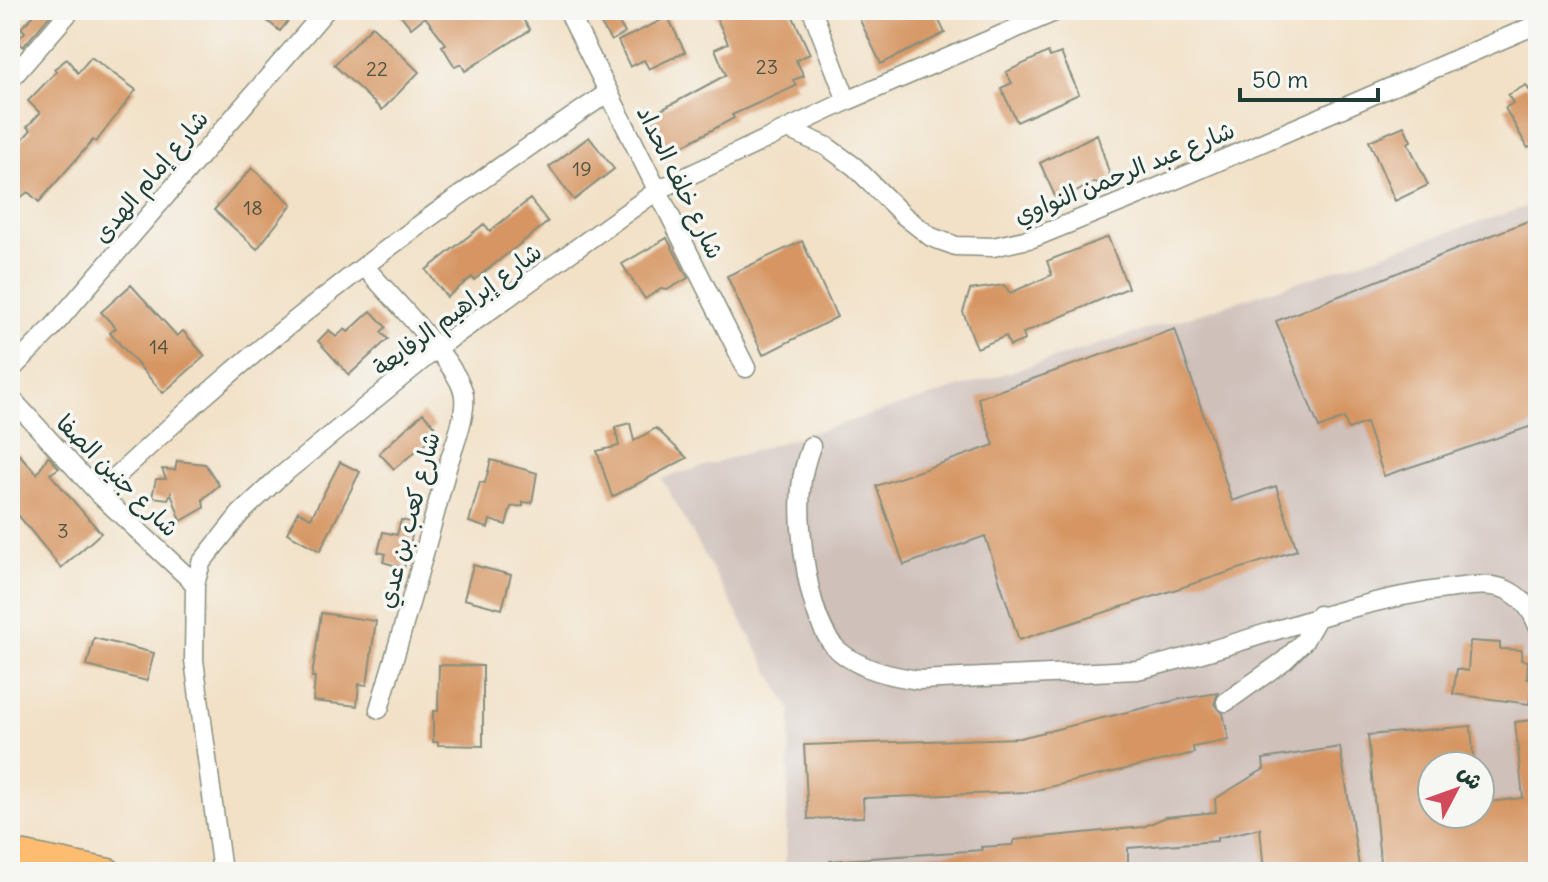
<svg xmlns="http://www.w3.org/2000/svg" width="1548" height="882" font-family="Delius,'Playpen Sans Arabic',sans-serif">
  <rect width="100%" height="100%" fill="#f6f6f2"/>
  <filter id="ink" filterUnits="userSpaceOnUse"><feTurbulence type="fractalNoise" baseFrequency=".0125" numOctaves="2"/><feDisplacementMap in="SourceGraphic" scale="16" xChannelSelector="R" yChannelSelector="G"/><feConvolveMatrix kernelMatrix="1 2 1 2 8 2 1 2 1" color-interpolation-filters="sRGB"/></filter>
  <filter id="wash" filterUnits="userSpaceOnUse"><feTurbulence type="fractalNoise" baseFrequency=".006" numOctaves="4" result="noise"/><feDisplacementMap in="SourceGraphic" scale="32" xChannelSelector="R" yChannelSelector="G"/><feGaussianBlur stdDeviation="1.8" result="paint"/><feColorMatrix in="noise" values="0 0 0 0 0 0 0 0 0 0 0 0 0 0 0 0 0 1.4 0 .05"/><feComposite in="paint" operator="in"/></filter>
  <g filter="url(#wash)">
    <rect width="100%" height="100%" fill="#f2e1c7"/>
    <path fill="#cfc0ba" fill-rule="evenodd" d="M1538,203V872H785L791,710L662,479L1211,310ZM1432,766H1480V814H1432Z"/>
    <g id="blocks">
      <path fill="#d69562" d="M39,10H55L23,47L17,40L25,32L21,28Z
        M254,10H297L280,31Z
        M397,10H517L530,30L465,71L461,64L455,67L442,46L446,44L425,17L411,28Z
        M713,10H790L810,54L796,60L804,76L793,80L796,86L732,115L734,118L679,148L675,139L666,144L650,116L726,75L715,49L728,43Z
        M855,10H934L945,33L881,64Z
        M615,16L625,33L611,41L601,24Z
        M668,17L685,52L649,69L644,60L630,67L618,41Z
        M372,26L419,72L382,110L334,65Z
        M1048,52L1050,57L1061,53L1079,94L1017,122L1001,88L1012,83L1006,72Z
        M91,57L136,90L96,142L93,140L39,202L28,192L10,205V153L31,130L27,127L40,113L28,101L56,72L54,69L67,59L78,73Z
        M1538,84V142L1528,148L1505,108L1513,103L1508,95L1526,85L1529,90Z
        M1404,126L1411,141L1408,143L1428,185L1395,201L1369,141Z
        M1097,134L1111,179L1105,184L1093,182L1058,203L1040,163Z
        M589,137L614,169L574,200L549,167Z
        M252,168L292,204L257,249L214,210Z
        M530,199L548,222L474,280L472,277L447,297L426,270L484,224L490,231Z
        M1538,217V424L1384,476L1366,423L1348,429L1344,418L1319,428L1276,321Z
        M1108,237L1128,288L1023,333L1025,340L1010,346L1006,336L977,348L963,312L970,290L1004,285L1010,293L1052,275L1047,261Z
        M667,238L688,278L667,290L661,289L645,299L622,264Z
        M802,241L837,317L763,355L727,276Z
        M131,285L177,336L183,331L205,356L163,393L110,333L116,328L101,312Z
        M371,311L386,327L381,332L388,339L349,375L318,341L329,330L336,337L345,329L348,332Z
        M1175,329L1232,501L1276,486L1297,550L1019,640L985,536L904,565L876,486L994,445L978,398Z
        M423,413L435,426L427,433L432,438L394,469L379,453Z
        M630,423L634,441L656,428L687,458L612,497L597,451L619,446L615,427Z
        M10,444L37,474L48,456L59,468L50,474L101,533L61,568L10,505Z
        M491,460L537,473L532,503L523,502V506L511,507L506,525L490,520L488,528L469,522L480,482L485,483Z
        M177,461L205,464L219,485L203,499L204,508L181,521L171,493L168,499L152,497L156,479H166L162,469L175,470Z
        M340,462L360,472L320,551L287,533L298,511L311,518Z
        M401,520L415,523L404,568L383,562L386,554L378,552L383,532L397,535Z
        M473,565L511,575L502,609L464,599Z
        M321,613L376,621L367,685L359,684L357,706L313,701L315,677H312Z
        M94,638L154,653L147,681L87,666Z
        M1470,641L1500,643V649L1522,650L1521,660L1528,661L1527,679L1533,680L1529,704L1453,694L1457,669L1468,671Z
        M439,665L483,666V746L438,745V742H433V711H438Z
        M1218,693L1214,704L1223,713L1229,740L1193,747L1194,753L1028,792L863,798L864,817L808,819L804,745L1020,738L1181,699Z
        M1532,720L1538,777V868L1490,872H1381L1368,735L1471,726L1474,766H1432V814H1483L1482,803L1523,798L1515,722Z
        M1340,747L1360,872H1264L1260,828L1217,838V841L1128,848V872H830V861L982,850L981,847L1012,845L1014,840L1143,827L1166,817L1216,812L1215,799L1264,769L1263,759Z"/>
    </g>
  </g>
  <g filter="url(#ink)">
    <use href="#blocks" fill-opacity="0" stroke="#888f7e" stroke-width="2"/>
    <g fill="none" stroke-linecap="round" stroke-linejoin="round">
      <defs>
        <path id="minor" d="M812,10L847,101
          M571,17L746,368
          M10,80L71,10
          M790,130L826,146L855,167L903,215L931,237L956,246L993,247L1033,238L1154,189L1538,24
          M365,267C389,295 453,358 463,391C469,411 453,448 447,468C426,549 403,629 379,709
          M10,371L52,328L326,10
          M10,397L98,493L195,584
          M811,446C806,460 802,473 801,488C797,528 808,625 839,651C862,670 891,676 919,680L1137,670C1241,647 1339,602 1446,589C1464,587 1489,582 1507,590C1522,597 1532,611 1538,626
          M98,493C132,462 166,430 201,399C329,287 468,187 609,92
          M1226,702L1285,660L1304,641L1319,615
          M222,872L194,660L195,584L201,563L240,514L276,480L436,349L658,190L847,101L1059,10"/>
        <path id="highway" d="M10,852L109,872"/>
      </defs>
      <use href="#minor" stroke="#888f7e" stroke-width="21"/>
      <use href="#highway" stroke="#888f7e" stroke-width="29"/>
      <use href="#minor" stroke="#fff" stroke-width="18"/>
      <use href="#highway" stroke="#fdbc6f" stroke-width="26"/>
    </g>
  </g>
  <g text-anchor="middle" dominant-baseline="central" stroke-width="7" stroke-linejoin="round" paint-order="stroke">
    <g font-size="20" fill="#4d5340">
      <text x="767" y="66">23</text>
      <text x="377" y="68">22</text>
      <text x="582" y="168">19</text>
      <text x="253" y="207">18</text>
      <text x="159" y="346">14</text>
      <text x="63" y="530">3</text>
    </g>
    <g font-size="24" fill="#1f3d34" stroke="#f6f6f2">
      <text transform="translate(1124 172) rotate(-22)">شارع عبد الرحمن النواوي</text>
      <text transform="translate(150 176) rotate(-50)">شارع إمام الهدى</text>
      <text transform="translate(681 182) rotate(64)">شارع خلف الحداد</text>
      <text transform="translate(457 309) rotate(-37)">شارع إبراهيم الرفايعة</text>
      <text transform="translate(118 475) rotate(45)">شارع جنين الصفا</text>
      <text transform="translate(408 520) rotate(-75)">شارع كعب بن عدي</text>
    </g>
  </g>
  <rect width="1548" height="882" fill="none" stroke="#f6f6f2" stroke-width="40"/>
  <g transform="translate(1456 790) rotate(49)"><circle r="38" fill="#f6f6f2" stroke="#a0aca6" stroke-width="2"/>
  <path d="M0-6L14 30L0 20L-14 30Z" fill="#d1495b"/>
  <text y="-12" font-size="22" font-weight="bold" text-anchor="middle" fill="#1f3d34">ش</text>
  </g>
  <path d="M1240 88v12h138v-12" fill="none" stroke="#1f3d34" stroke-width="4"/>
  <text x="1252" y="88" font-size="24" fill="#1f3d34" stroke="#f6f6f2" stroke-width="6" paint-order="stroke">50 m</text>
</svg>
